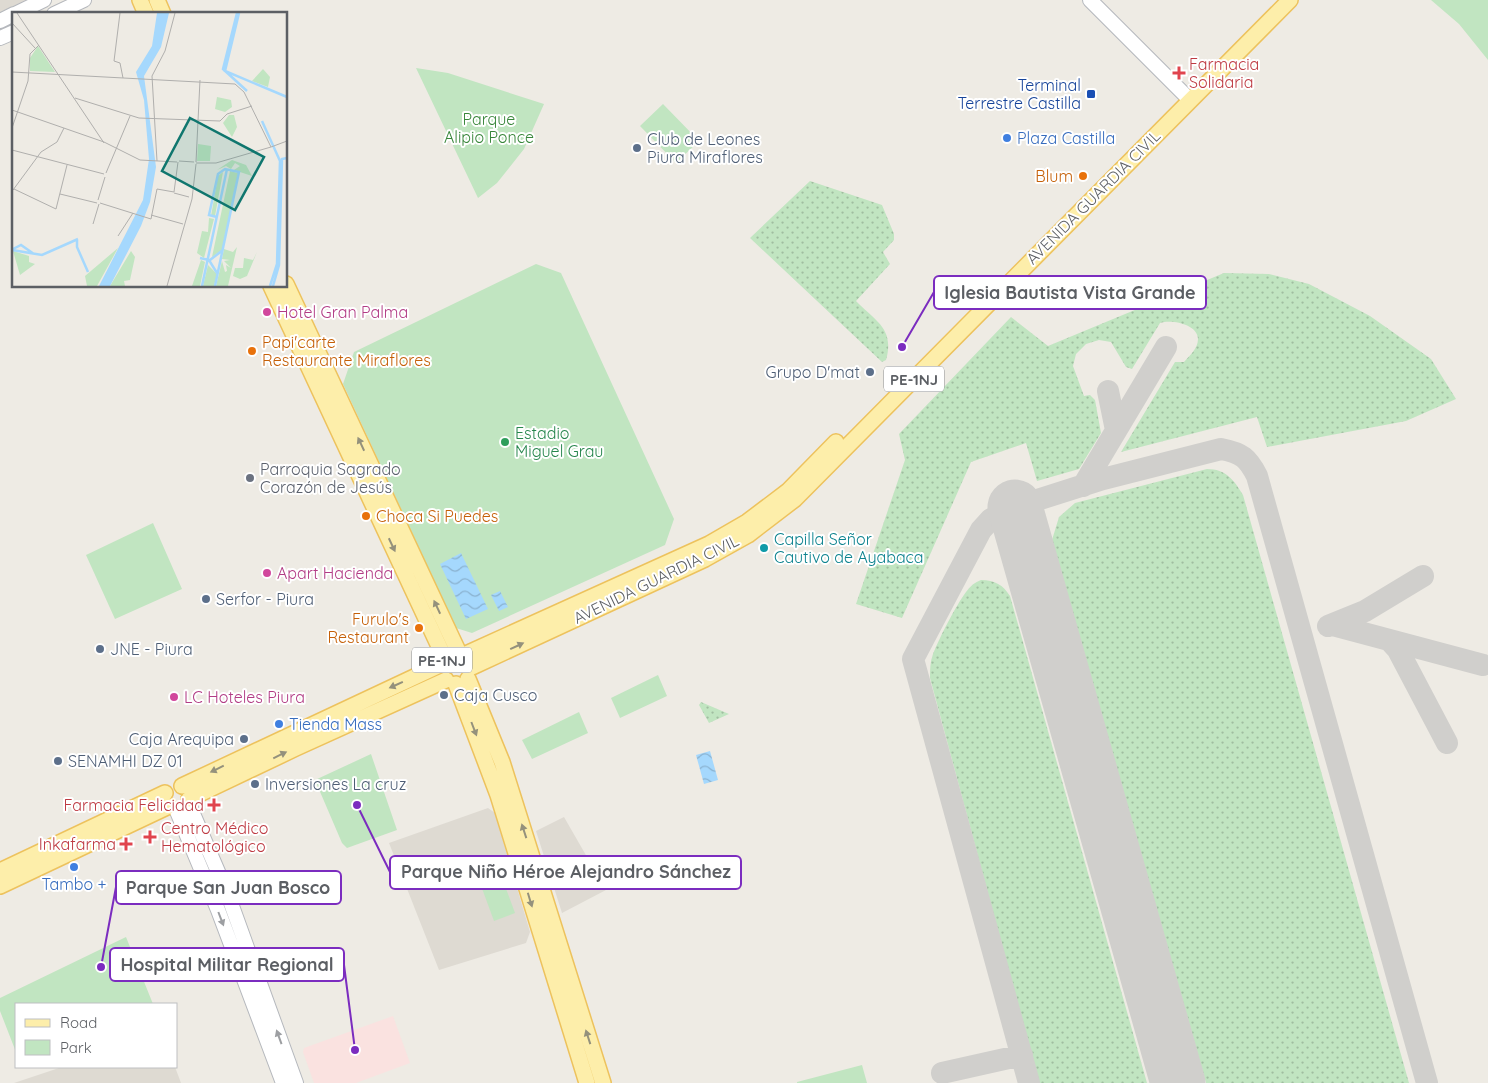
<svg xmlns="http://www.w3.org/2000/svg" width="1488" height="1083" font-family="Quicksand,sans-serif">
  <defs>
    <pattern id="grass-dots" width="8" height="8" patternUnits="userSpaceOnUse" patternTransform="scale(1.25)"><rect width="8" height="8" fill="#c1e5c1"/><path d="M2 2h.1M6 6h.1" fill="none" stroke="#a0bda0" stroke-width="1.8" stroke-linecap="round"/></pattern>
    <pattern id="water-waves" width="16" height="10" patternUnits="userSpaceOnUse" patternTransform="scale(1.25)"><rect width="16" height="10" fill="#a5d8fd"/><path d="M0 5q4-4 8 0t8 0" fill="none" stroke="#8ab2d0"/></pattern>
  </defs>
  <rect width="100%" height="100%" fill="#eeebe4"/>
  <path fill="#dedad2" d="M0,0H36L0,18Z
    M488,808L495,813L530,932L526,943L439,970L389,843Z
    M564,817L606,890L562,913L536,831Z
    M62,1067H175L181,1083H14Z"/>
  <path fill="#fae2e0" d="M393,1016L410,1063L356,1083H314L303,1052L304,1048Z"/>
  <path fill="url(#grass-dots)" d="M810,181L882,205L894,234V240L883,252L890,264L856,301C875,321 895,328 886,360L882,362L750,238Z
    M1224,273L1269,274L1309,284L1370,316L1431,359L1456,399L1406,421L1267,447L1257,417L1121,452L1175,362H1184C1189,356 1198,349 1198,339C1198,324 1171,319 1160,323L1132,369L1126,367L1111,342L1099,340L1086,344L1076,354L1073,366L1084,396L1090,395L1095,400L1101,433L1079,469L1037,481L1026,443L971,462L902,618L856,604L905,460L899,434L1011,317L1048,346Z
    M1207,469C1226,469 1234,480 1243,495L1409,1083H1206L1052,540L1059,517L1075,503Z
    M981,580C995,580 1003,585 1010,596L1147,1083H1039L930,678C930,670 930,662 933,654C940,637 955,607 966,592C970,586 975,582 981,580Z
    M701,702L729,714L709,723L699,705Z"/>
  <path fill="#c1e5c1" d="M1431,0H1488V60L1459,24Z
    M416,68L448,73L544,104L524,149L497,183L478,198Z
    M663,104L699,141L676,163L640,126Z
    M536,264L561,273L674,519L665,545L472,633L456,628L343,384L354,352Z
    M153,523L182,589L115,619L86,555Z
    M658,675L667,696L620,718L611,698Z
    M579,712L588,733L532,759L522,740Z
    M371,754L397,830L347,848L342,843L315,780Z
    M501,875L515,913L494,921L480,883Z
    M126,937L153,1004H16V1052L0,1011V998Z
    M862,1065L867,1083H797V1082Z"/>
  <path fill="url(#water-waves)" d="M461,553L488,609L466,619L440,564Z
    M500,591L508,607L499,611L491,595Z
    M710,751L718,780L704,784L696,755Z"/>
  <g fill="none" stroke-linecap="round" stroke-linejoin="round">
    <path stroke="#d0cfcc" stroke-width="22" d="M1108,391L1116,430
      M1083,486L1166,347
      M1333,625L1483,665
      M1328,626L1365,611L1423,576
      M1389,640L1398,650L1447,743
      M942,1073L1022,1055
      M1029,1083L913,659L981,530L991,519L1015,507L1103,479L1221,449C1242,453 1248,458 1257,476L1427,1083"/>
    <path stroke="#d0cfcc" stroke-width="55" d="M1015,507L1178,1083"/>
    <defs>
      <path id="secondary" d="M1090,0L1190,100
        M15,14L44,0
        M54,14L84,0
        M0,21L14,14
        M0,38L14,32
        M188,802L228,895L296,1083
        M176,809L218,910L283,1083"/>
      <path id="primary" d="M140,0L146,14
        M157,0L163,14
        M286,284L458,651
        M271,286L444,657
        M466,654L709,544L747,522L788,491L836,442
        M472,667L705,559L748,535L795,499L1290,0
        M468,679L502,762L603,1083
        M456,684L498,795L587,1083
        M182,786L440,665
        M189,799L296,748L446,680
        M0,871L165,793
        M0,886L169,806"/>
    </defs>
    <use href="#secondary" stroke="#b5b8bd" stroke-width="16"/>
    <use href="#primary" stroke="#edc25d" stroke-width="18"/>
    <use href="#secondary" stroke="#fff" stroke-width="14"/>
    <use href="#primary" stroke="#fdeeaa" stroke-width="15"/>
  </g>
  <defs><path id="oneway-solid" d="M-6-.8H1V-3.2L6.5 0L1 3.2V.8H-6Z" transform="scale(1.25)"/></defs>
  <g fill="#94917c">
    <use href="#oneway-solid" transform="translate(361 444) rotate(-115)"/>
    <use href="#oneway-solid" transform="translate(392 545) rotate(65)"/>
    <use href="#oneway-solid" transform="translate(437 607) rotate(-115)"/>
    <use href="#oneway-solid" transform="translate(517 646) rotate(-25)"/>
    <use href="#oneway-solid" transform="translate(396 685) rotate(156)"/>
    <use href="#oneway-solid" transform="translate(474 729) rotate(69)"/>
    <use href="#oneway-solid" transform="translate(280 755) rotate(-26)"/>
    <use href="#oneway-solid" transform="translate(217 769) rotate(154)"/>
    <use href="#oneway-solid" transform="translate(524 831) rotate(-108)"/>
    <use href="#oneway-solid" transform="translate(530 900) rotate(73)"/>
    <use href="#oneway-solid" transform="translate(588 1037) rotate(-108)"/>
  </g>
  <g fill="#9d9fa2">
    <use href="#oneway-solid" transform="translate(221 919) rotate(69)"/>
    <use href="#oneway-solid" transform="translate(279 1037) rotate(-110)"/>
  </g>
  <g fill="#e0444e" stroke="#fff" stroke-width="2">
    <path d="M1176.5 65.5h5v5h5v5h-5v5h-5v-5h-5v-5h5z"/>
    <path d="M211.5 797.5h5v5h5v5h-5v5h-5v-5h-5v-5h5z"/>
    <path d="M147.5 829.5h5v5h5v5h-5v5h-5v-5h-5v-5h5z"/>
    <path d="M123.5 836.5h5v5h5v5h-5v5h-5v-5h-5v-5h5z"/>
  </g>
  <rect fill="#1a4fb4" stroke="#fff" stroke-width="2" x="1086" y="89" width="10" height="10" rx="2.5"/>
  <g fill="#3f7fe0" stroke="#fff" stroke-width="2">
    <circle cx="1007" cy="138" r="5"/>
    <circle cx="279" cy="724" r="5"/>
    <circle cx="74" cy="867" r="5"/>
  </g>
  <g fill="#5c6f8a" stroke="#fff" stroke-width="2">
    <circle cx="637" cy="148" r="5"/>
    <circle cx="870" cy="372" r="5"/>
    <circle cx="206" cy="599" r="5"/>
    <circle cx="100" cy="649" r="5"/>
    <circle cx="444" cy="695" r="5"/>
    <circle cx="244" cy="739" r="5"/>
    <circle cx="58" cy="761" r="5"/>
    <circle cx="255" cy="784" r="5"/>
  </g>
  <g fill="#e8710a" stroke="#fff" stroke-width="2">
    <circle cx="1083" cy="176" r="5"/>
    <circle cx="252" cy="351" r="5"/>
    <circle cx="366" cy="516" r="5"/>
    <circle cx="419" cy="628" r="5"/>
  </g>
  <g fill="#d1479c" stroke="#fff" stroke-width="2">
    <circle cx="267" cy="312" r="5"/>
    <circle cx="267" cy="573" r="5"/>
    <circle cx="174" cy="697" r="5"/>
  </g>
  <circle fill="#2e9e5b" stroke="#fff" stroke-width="2" cx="505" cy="442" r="5"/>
  <circle fill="#6b7280" stroke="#fff" stroke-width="2" cx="250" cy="478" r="5"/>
  <circle fill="#0f9aa8" stroke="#fff" stroke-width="2" cx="764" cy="548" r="5"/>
  <g text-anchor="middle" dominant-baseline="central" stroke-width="4" stroke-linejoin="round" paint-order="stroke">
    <g fill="#fff" stroke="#8d8f92" stroke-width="1">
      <rect x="884" y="366.5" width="60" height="25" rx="4"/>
      <rect x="412" y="647.5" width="60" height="25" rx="4"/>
    </g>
    <g font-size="15" font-weight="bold" fill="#5c5f64">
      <text x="914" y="379">PE-1NJ</text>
      <text x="442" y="660">PE-1NJ</text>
    </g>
    <g font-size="16" fill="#be3a42" stroke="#fff" text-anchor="start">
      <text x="1189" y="64">Farmacia<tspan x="1189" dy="18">Solidaria</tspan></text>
      <text x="204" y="805" text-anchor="end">Farmacia Felicidad</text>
      <text x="161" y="828">Centro Médico<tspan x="161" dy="18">Hematológico</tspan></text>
      <text x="116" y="844" text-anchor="end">Inkafarma</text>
    </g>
    <g font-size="16" fill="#164399" stroke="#fff" text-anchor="end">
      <text x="1081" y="85">Terminal<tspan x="1081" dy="18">Terrestre Castilla</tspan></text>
    </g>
    <g font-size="16" fill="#38863a" stroke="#fff">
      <text x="489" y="119">Parque<tspan x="489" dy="18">Alipio Ponce</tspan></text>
    </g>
    <g font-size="16" fill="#366cbe" stroke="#fff" text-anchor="start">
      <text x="1017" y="138">Plaza Castilla</text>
      <text x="289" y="724">Tienda Mass</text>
      <text x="74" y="884" text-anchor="middle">Tambo +</text>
    </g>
    <g font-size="16" fill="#4e5e75" stroke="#fff" text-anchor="start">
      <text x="647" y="139">Club de Leones<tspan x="647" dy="18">Piura Miraflores</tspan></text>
      <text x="860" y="372" text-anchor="end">Grupo D'mat</text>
      <text x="216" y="599">Serfor - Piura</text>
      <text x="110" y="649">JNE - Piura</text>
      <text x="454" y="695">Caja Cusco</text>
      <text x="234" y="739" text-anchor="end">Caja Arequipa</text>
      <text x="68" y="761">SENAMHI DZ 01</text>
      <text x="265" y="784">Inversiones La cruz</text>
    </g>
    <g font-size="16" fill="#c56008" stroke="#fff" text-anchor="end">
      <text x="1073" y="176">Blum</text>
      <text x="262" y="342" text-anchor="start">Papi'carte<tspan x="262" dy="18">Restaurante Miraflores</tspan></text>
      <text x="376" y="516" text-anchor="start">Choca Si Puedes</text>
      <text x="409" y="619">Furulo's<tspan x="409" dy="18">Restaurant</tspan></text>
    </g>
    <g font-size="16" fill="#5c5f64" stroke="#fff">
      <text transform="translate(1093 197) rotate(-45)">AVENIDA GUARDIA CIVIL</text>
      <text transform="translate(656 579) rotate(-26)">AVENIDA GUARDIA CIVIL</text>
    </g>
    <g font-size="16" fill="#b23c85" stroke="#fff" text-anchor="start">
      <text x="277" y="312">Hotel Gran Palma</text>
      <text x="277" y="573">Apart Hacienda</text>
      <text x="184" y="697">LC Hoteles Piura</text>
    </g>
    <g font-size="16" fill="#27864d" stroke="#fff" text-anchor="start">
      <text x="515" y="433">Estadio<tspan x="515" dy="18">Miguel Grau</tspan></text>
    </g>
    <g font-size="16" fill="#5b616d" stroke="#fff" text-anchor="start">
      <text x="260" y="469">Parroquia Sagrado<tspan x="260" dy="18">Corazón de Jesús</tspan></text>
    </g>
    <g font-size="16" fill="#0d838f" stroke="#fff" text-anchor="start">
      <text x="774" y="539">Capilla Señor<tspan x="774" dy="18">Cautivo de Ayabaca</tspan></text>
    </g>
  </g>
  <g transform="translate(12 12)">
    <rect width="275" height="275" fill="#eeebe4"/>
    <path d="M205,85L219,88L220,95L213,100L203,97ZM217,103H222L225,115L220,125L211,111ZM220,148L234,153L240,164L222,158L228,154L223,151L219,157L214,154L205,158ZM218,159L226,161L225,171L210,238L200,245ZM211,160L203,204H199L206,164ZM197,206L202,207L192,246L185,241L190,219L196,220ZM225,235L216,274H204L210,249L213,260L215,259L214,253L219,256L212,249L218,248L210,247L212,237L221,240ZM106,236L85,274H75L73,264ZM1,239L17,244V250L23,252L8,263ZM119,239L123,245L118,268L112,269L113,274H98ZM245,240L235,264L228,267L221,264L223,256H231L232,246L241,248ZM189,248L193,250L188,274H180ZM196,253L205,262L202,274H191Z" fill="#c1e5c1"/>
    <path d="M26,34L43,60L18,59V46ZM251,57L258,65L256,75L240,69Z" fill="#c1e5c1"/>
    <path d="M186,132L199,134L198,149H185Z" fill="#c1e5c1"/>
    <path d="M145,1H157L149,35L132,64L144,155L138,190L129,214L98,274H87L131,188L137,147L132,88L124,60L140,34Z" fill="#a5d8fd"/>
    <path fill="none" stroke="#a5d8fd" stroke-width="2.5" d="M225,1L211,57L235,79M227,1L213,59L275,85M250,109L268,149L265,252L258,274M65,228V235L76,260M1,237L9,233L22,242M0,238L30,243L66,227M188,246L197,248L205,261M198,248L211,238M190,274L215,157M203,274L227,160L213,157L206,162L197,203L205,205M261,274L267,253L270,147L275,146"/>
    <path fill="none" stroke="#b0afad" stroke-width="1" d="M5,1L92,131M108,1L102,49L108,51L111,66M0,11L23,36M0,60L223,72L232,80L259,135L275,129M63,86L127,106L208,109L215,102L240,94M0,98L92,130L128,148L165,150M0,116L16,69L18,42L27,33M0,138L92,162M145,149L140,64L153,39L163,1M167,149L182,150M184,150L188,68M184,151H204L259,135M94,161L118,104M2,177L44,197L55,153M1,178L29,140L45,130L52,116M162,180L166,150M162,181L177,185M48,182L85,191M86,188L93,165M88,191L139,207L145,177L162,180M139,203L171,212M81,212L87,192M106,224L121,201M155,274L180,187L184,152"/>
    <path fill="#0f766e" fill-opacity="0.15" stroke="#0f766e" stroke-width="2.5" d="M178,106L252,145L223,198L150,159Z"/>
    <rect width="275" height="275" fill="none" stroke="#5c5f64" stroke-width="2.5"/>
  </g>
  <path fill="none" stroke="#7b2cbf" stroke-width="2" d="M902 347L934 292M357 805L390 872M101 967L116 887M355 1050L344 965"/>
  <g fill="#7b2cbf" stroke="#fff" stroke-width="2">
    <circle cx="902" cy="347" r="5"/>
    <circle cx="357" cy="805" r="5"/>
    <circle cx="101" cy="967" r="5"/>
    <circle cx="355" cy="1050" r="5"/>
  </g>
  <g fill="#fff" stroke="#7b2cbf" stroke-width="2">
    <rect x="934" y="276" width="272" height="33" rx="5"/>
    <rect x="390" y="856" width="351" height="33" rx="5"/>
    <rect x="116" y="871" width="225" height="33" rx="5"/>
    <rect x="110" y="948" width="234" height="33" rx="5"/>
  </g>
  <g font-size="18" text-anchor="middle" font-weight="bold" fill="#5c5f64">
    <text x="1070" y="299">Iglesia Bautista Vista Grande</text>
    <text x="566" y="878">Parque Niño Héroe Alejandro Sánchez</text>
    <text x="228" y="894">Parque San Juan Bosco</text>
    <text x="227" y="971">Hospital Militar Regional</text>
  </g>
  <rect x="15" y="1003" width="162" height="65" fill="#ffffff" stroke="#bebfc1"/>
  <rect x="25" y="1019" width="25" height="8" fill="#fdeeaa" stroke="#bebfc1"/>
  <text x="60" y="1028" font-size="15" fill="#5c5f64">Road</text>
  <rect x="25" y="1040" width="25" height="15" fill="#c1e5c1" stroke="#bebfc1"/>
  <text x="60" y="1053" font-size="15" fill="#5c5f64">Park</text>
</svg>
